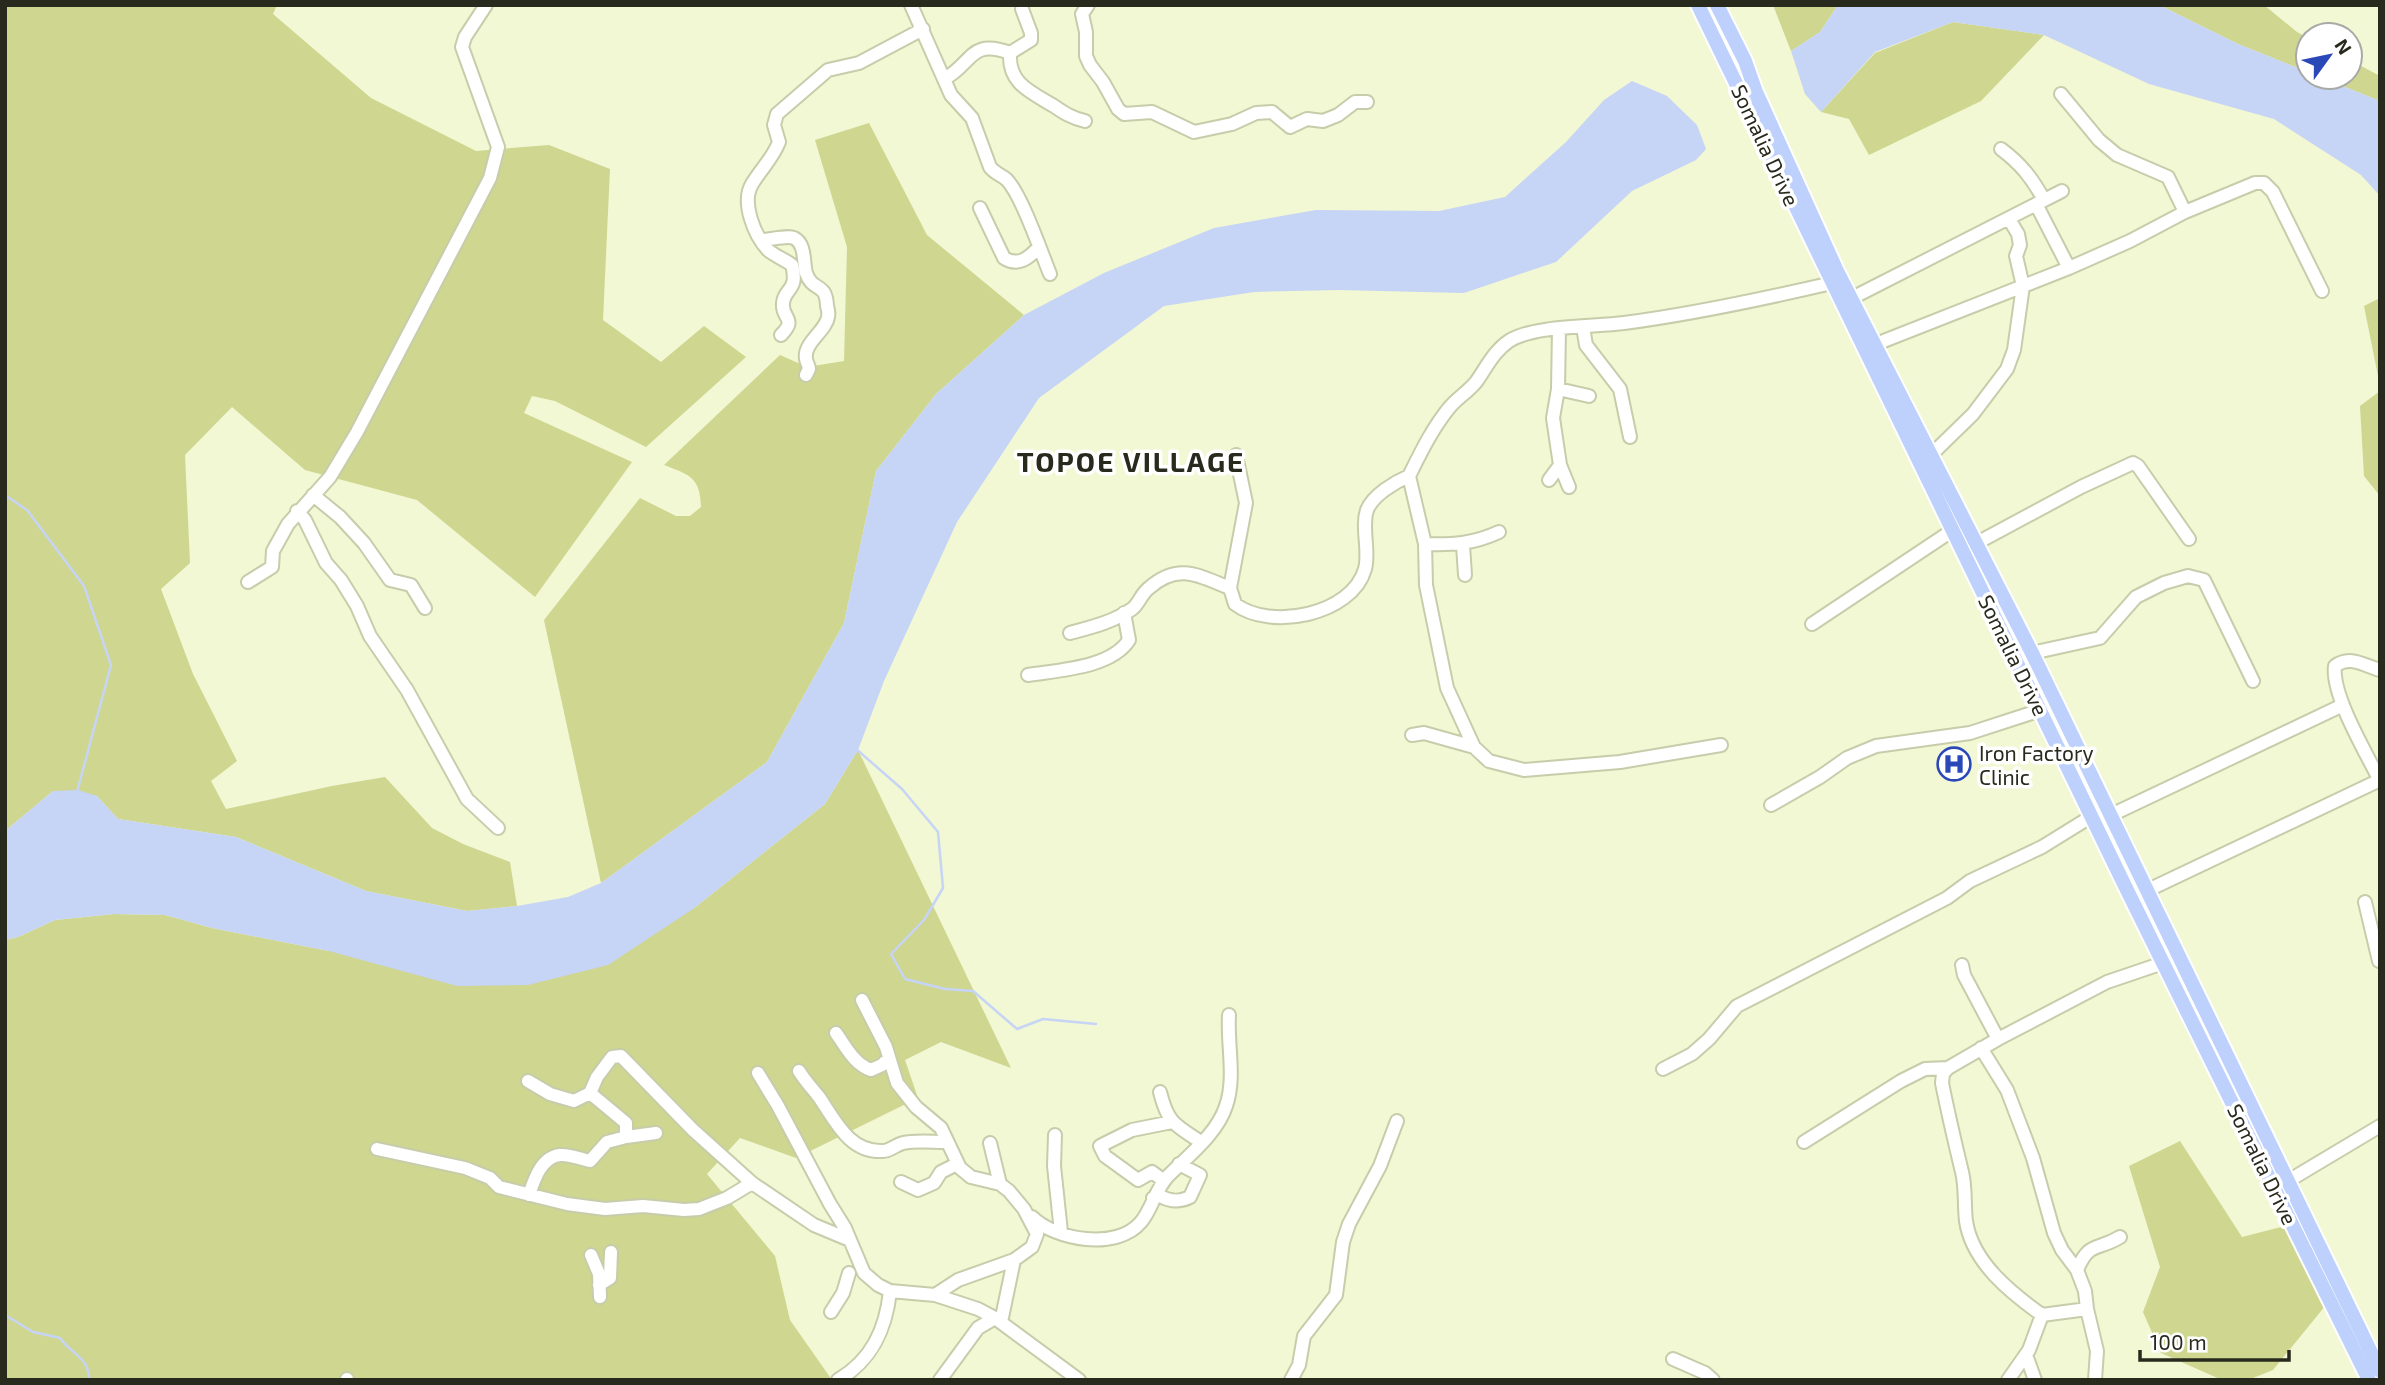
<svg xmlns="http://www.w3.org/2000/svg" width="2385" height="1385" font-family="'Exo 2',sans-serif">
  <rect width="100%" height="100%" fill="#f2f7d4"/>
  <path fill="#cfd690" d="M5,5H277L273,14L371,98L476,151L549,145L610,169L603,320L661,362L704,326L746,357L646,447L555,401L532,396L524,413L632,462L535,597L417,500L305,470L232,407L185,455L190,563L161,589L193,674L237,761L211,781L226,809L332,786L385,777L432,828L463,844L510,862L517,906L467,911L366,891L236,837L118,819L97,796L53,791L5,831Z
    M1773,5H1838L1820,32L1791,51Z
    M2159,5H2264L2297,32L2308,38V72L2238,44Z
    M1953,22L2044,35L1981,101L1869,155L1849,119L1821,112L1875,53Z
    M2350,60L2380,76V101L2320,77H2350Z
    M869,123L927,235L1024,315L936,394L876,471L844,623L767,762L601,883L544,620L640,498L676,516H690L701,507C700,477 690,475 664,465L780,355L807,367L844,361L847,247L815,140Z
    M2380,298V386L2364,306Z
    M2380,391V496L2364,476L2360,406Z
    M858,750L1011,1068L941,1042L905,1060L918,1098L796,1158L740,1138L707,1174L775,1256L790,1320L832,1380H5V940L18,937L55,920L114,914L165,915L212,928L329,951L693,909L825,804Z
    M2180,1141L2242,1237L2293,1224L2330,1300L2273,1370L2248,1380H2222L2161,1353L2143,1312L2160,1267L2129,1166Z"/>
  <path fill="#c6d4f5" d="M1838,5H2159L2238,44L2308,72V77H2320L2380,101V196L2361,175L2274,119L2149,84L2044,35L1953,22L1875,52L1821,112L1805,94L1791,51L1820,32Z
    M1632,81L1667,96L1697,125L1706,149L1696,160L1632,191L1556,262L1464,293L1339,290L1254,292L1164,306L1039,398L957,522L884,681L858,750L825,804L693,909L608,965L528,985L457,986L329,951L212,928L165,915L114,914L55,920L18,937L5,940V831L53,791L78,790L97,796L118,819L236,837L366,891L467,911L517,906L568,897L601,883L767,762L844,623L876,471L936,394L1024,315L1104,273L1214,228L1316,210L1439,211L1505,197L1566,142L1604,100Z"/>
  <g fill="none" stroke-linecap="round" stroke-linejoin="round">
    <path stroke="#c6d4f5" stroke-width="2.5" d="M5,495L27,510L84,586L111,665L77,792
      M855,748L902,789L938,832L943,888L924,920L891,954L905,979L945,989L973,991L1017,1029L1043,1019L1096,1024
      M5,1315L33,1332L60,1338C71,1354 90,1358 89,1380"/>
    <defs>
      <path id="minor" d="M911,5L951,95L972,118L990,167C995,174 1001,174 1007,180C1022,196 1041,252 1050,274
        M1088,5L1082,14L1086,32V56L1090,65L1103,82L1118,109L1124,114L1152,112L1194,132L1232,124L1256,113L1272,112L1290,127L1307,119L1323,121L1338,115L1355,102H1367
        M1010,53C1008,84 1031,92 1054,106C1064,113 1072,118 1085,121
        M944,79C973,64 969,38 1010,53L1031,40V33L1022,9
        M2061,94L2099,140L2117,155L2168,177L2185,212
        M2001,149C2021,164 2032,178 2044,200
        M2036,204L2069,268
        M980,208L1004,258C1018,267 1029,258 1039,247
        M762,240C770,240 787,235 794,238C806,244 803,262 806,273C813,293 826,281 827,306C828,310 829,312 828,317C826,331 803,343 806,359C806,362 809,365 809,369L806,375
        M1852,298L2062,191
        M1583,327L1586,345L1620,389L1630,437
        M781,335C798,318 781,319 783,303C784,288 799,291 792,265C784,259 775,256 768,250C754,235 741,202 752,184C761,169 773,158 779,142L774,125L777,114L828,70L859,63L923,29
        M1876,344L2069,268L2130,241L2185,212L2255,183H2264L2273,192L2322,291
        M1558,389L1589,396
        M1932,454L1973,414L2007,369L2014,350L2023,286L2016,256L2020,245L2018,234L2009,219
        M1236,455L1246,503L1230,588L1235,604C1270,631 1352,615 1365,569C1370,550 1361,528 1367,510C1373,495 1395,482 1409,476C1421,452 1432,429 1449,408C1457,398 1468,392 1476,382C1486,368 1494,351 1509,341C1534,325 1593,327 1624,323C1694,314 1763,299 1832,283
        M1560,465L1569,487
        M1409,476L1425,544L1426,585L1447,688L1474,747L1489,761L1524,770L1620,762L1721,745
        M1549,480L1560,465L1553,418L1558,389L1559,329
        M313,495L340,517L364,543L390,580L411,585L425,608
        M297,511L305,520L326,563L341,580L357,606L370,636L407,690L467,799L498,828
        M1425,544C1452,545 1473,544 1499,532
        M1975,544L2081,487L2133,463L2138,466L2189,539
        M1463,545L1465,575
        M248,582L272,567L273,551L288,524L330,477L357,432L490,178L498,147L462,47L465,37L486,5
        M1812,624L1953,530
        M1070,633C1092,627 1113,622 1132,609C1139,604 1141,594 1149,588C1179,562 1199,576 1230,588
        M2032,653L2100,638L2136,597L2164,583L2188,576L2204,580L2253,681
        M2380,670C2363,665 2350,655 2335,666C2331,695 2367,754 2380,781
        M1028,675C1059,670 1111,668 1129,640L1124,613
        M1412,735L1424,733L1474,747
        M1771,805L1820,777L1847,758L1876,746L1970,733L2041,710
        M2109,816L2343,705
        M2146,891L2380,780
        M2365,902L2379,961
        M1962,965L1964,975L1998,1039
        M836,1033C846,1047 854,1064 871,1070L882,1065L889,1058
        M1981,1048L2007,1090L2033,1158L2054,1233L2062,1250L2077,1270
        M1663,1069L1692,1054L1709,1039L1737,1006L1947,898L1970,881L2042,847L2105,808
        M799,1071C805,1081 812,1088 819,1097C835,1120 849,1153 883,1151C890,1151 895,1145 903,1143C916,1140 932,1142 947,1142
        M758,1073L778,1106L830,1204L845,1228L864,1273L878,1285L890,1291L935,1295L958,1280L1014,1260L1032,1247L1037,1234L1024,1209L1009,1191L1000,1184L971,1177L960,1168L941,1128L916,1107L897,1083L886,1047L862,1000
        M528,1081L550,1094L574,1101L590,1093
        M1160,1092C1168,1124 1175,1125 1201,1142
        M656,1133L626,1137V1123L590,1093L597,1077L612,1057L621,1056L693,1130L752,1183
        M1055,1135L1054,1166L1061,1232
        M1804,1142L1901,1081L1925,1069L1948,1068
        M990,1143L1000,1184
        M377,1149L465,1168L490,1178L499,1187L567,1204L605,1209L643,1206L684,1210L699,1209L727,1198L752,1183L814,1225L850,1240
        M1164,1181L1152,1172L1138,1180L1105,1156L1100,1146L1132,1130L1172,1122
        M2288,1181L2380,1126
        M901,1182L918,1190L934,1183L941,1172L957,1164
        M529,1195C534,1180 541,1157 560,1155C569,1154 581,1159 590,1161L607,1142L626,1137
        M1153,1198L1160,1196C1171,1202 1180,1202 1190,1197L1200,1175L1179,1164
        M1032,1217C1055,1240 1117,1251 1141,1222C1152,1209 1155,1190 1168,1176C1188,1156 1217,1134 1226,1106C1236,1078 1227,1044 1229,1015
        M591,1255L599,1274L600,1297
        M599,1285L610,1278L611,1252
        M935,1295L978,1309L995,1318L1079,1380
        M2087,1309L2085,1291L2077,1270C2089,1241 2097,1251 2120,1237
        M831,1312L843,1293L849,1273
        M1001,1322L1014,1260
        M2026,1355L2035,1380
        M1673,1359L1705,1373L1713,1380
        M347,1380V1379
        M838,1380C872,1360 886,1329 890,1291
        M940,1380L978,1328L995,1318
        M1291,1380L1299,1365L1304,1336L1336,1295L1343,1242L1349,1224L1380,1166L1397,1121
        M2008,1380L2029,1350L2042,1315
        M2095,1380L2097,1351L2087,1309L2042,1315C2011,1293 1972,1262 1966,1221C1964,1205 1966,1188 1962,1172C1955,1143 1948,1113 1942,1083L1943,1074L1948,1068L1998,1039L2107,982L2163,963"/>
      <path id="major" d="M1698,5L2126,888L2369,1380
        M1717,5L1745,61L1756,92L1837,271L2032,653L2380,1371"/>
    </defs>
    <use href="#minor" stroke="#c7ccaa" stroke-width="16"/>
    <use href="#major" stroke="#fff" stroke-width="18"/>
    <use href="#minor" stroke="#fff" stroke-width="12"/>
    <use href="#major" stroke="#bed0fc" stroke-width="14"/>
  </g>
  <defs>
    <symbol id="hospital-ring" viewBox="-11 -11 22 22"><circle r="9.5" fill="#fff" stroke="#2a48b8" stroke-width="1.5"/><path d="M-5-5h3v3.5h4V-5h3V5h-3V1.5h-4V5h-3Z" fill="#2a48b8"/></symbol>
  </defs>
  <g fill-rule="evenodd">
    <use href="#hospital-ring" x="1935" y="745" width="38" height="38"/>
  </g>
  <g text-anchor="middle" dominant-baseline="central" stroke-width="7" stroke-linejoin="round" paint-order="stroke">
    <g font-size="21" fill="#282a1d" stroke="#fff">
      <text transform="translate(1766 145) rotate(65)">Somalia Drive</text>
      <text transform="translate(2014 655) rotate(64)">Somalia Drive</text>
      <text transform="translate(2263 1164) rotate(64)">Somalia Drive</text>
    </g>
    <g font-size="21" fill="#282a1d" stroke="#fff" text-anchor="start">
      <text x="1979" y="752">Iron Factory<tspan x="1979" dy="24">Clinic</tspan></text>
    </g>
    <g font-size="28" font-weight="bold" letter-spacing="2" fill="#282a1d" stroke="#fff">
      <text x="1131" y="461">TOPOE VILLAGE</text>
    </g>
  </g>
  <rect width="2385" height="1385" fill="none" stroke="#282a1d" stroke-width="14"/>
  <g transform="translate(2329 56) rotate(57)"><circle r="33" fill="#ffffff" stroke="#a9aaa5" stroke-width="2"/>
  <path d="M0-5L12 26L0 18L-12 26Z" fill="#2a48b8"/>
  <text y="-10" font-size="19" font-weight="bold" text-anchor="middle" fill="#282a1d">N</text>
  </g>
  <path d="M2140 1350v10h149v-10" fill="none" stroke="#282a1d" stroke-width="3.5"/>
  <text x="2150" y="1350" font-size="21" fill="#282a1d" stroke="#ffffff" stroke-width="5" paint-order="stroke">100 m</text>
</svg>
